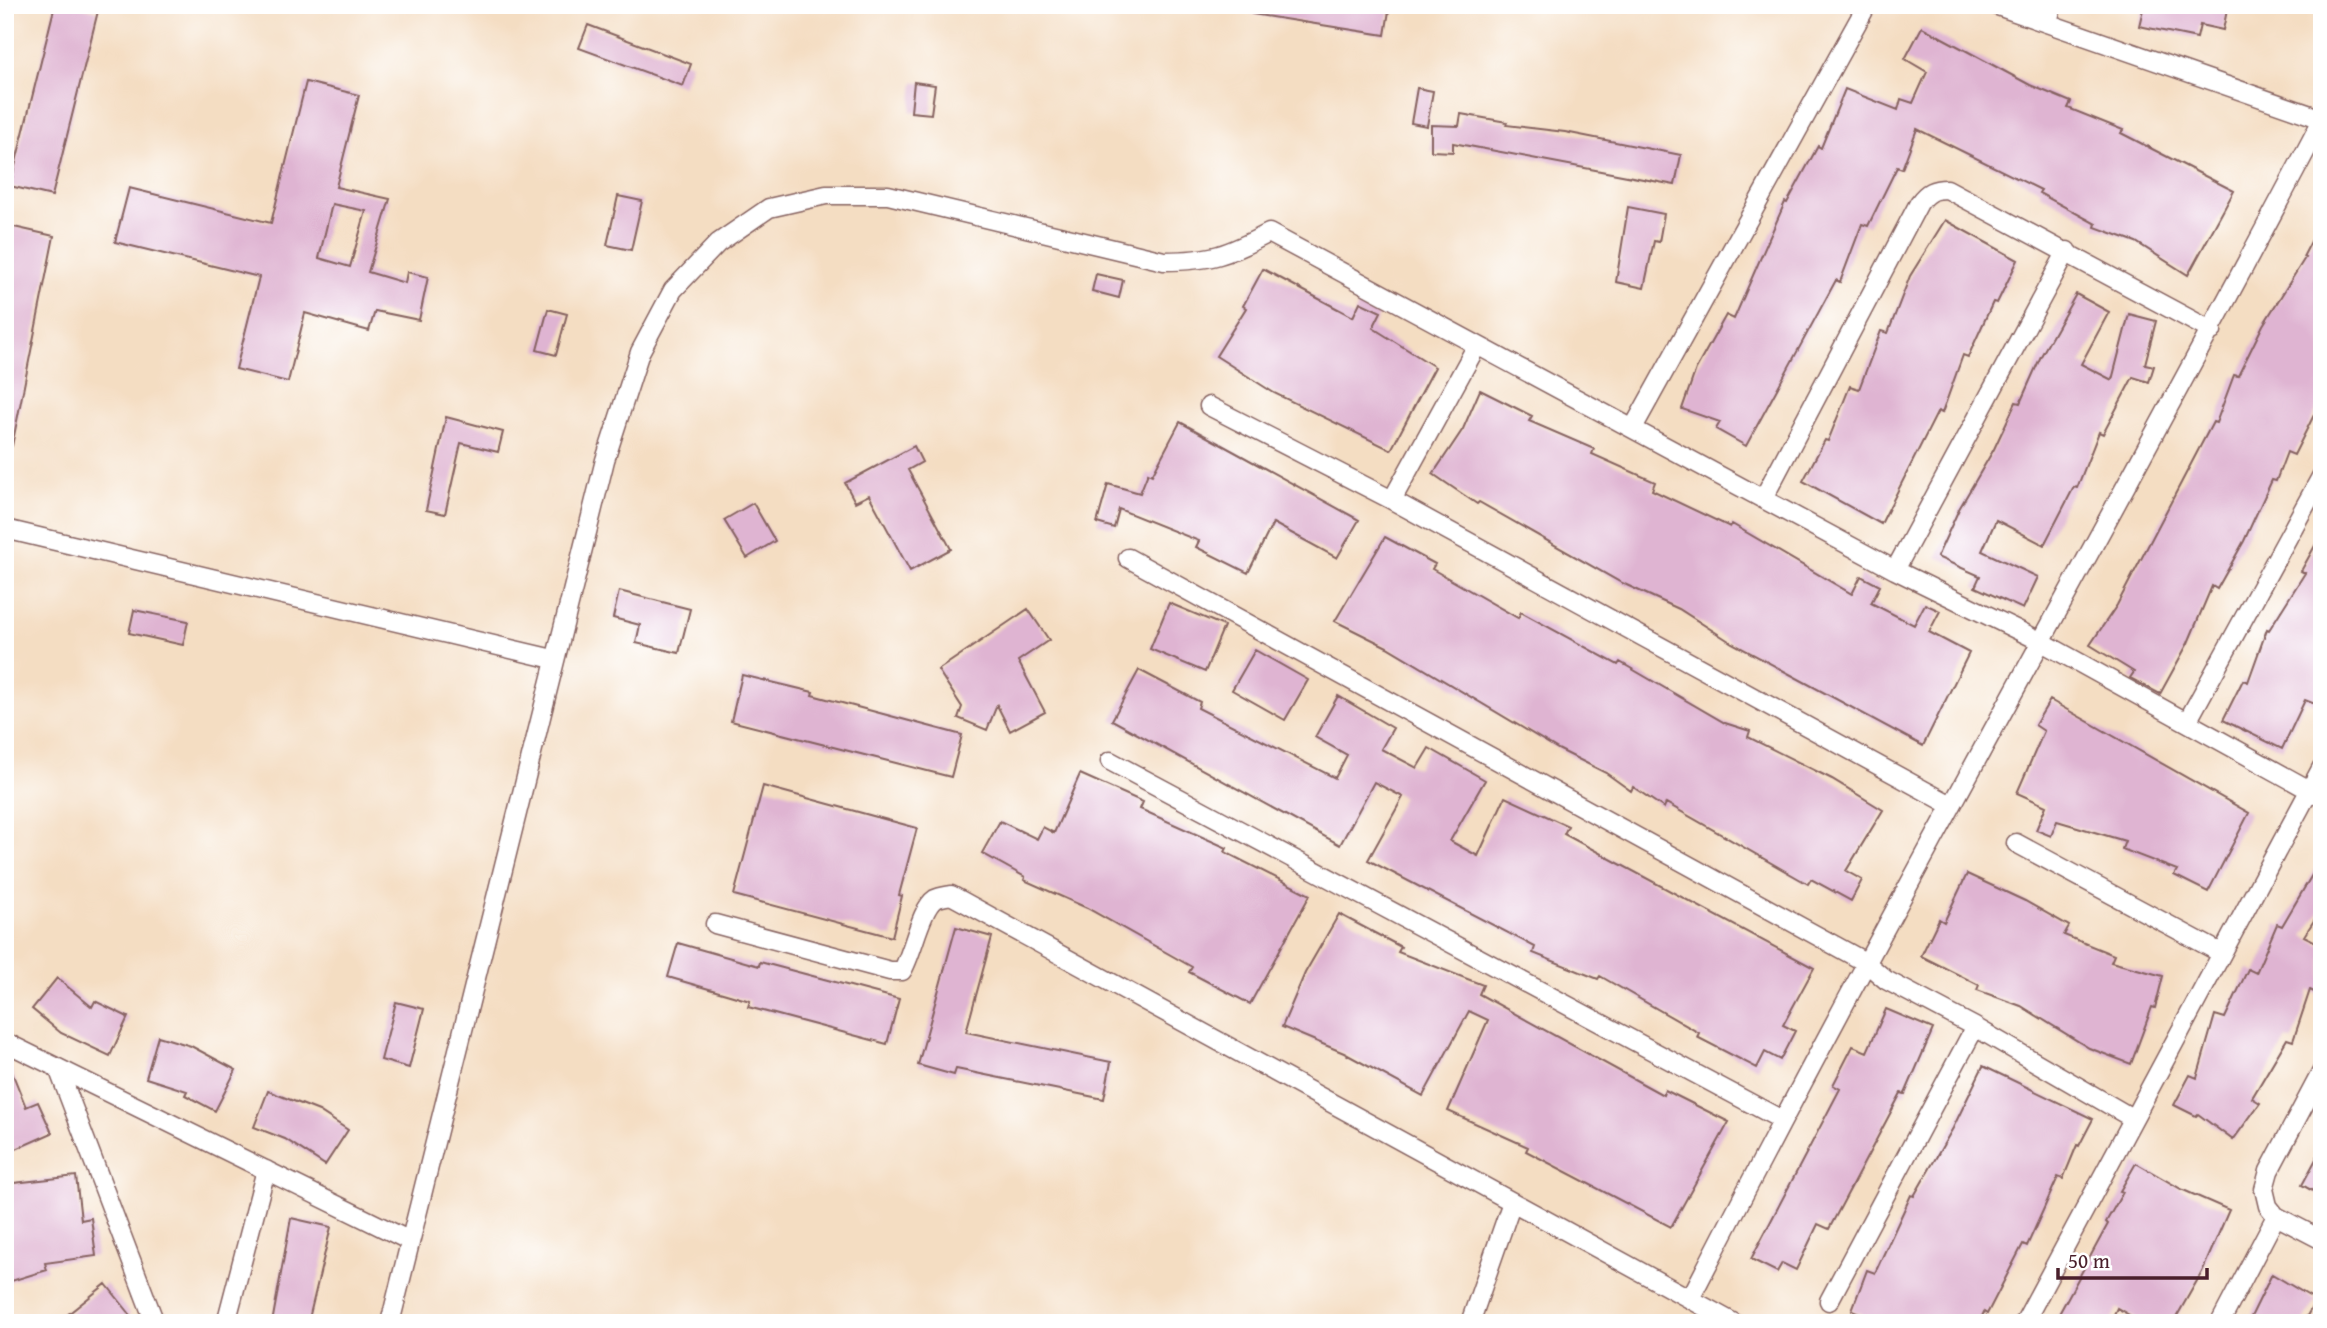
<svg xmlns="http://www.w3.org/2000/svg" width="2327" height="1328" font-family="'Gentium Book Plus',serif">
  <rect width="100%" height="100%" fill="#fff"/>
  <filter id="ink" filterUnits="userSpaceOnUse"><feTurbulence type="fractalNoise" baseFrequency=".0143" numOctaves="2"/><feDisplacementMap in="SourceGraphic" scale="14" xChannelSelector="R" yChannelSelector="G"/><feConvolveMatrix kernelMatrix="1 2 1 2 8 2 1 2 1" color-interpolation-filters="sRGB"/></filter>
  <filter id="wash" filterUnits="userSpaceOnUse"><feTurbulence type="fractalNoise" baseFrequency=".00686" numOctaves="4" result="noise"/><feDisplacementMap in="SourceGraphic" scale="28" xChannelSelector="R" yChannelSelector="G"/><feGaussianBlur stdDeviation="1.57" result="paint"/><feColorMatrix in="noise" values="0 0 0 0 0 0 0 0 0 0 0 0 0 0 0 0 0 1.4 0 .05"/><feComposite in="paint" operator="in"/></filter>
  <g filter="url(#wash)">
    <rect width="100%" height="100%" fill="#f4ddc2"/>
    <g id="blocks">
      <path fill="#dfb4d2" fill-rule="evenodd" d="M55,5H75L98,11L52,196L10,186Z
        M1252,5H1390L1385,35L1252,14Z
        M2144,5H2228L2223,30L2200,25L2197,38L2139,26Z
        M588,25L691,64L683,86L579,48Z
        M1922,27L2030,85L2071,102L2068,108L2123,130L2121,133L2234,191L2188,275L2136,242L2095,227L2096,224L2039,193L2041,190L1917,129L1902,169L1897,167L1868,226L1862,224L1840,282L1836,280L1746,446L1716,429L1720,422L1682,409L1696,369L1726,315L1734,319L1785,202L1787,203L1818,146L1821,148L1845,89L1898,110L1901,99L1913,103L1927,72L1905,59Z
        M306,82L359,95L336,187L390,199L368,272L405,283L407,272L428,277L419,320L375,311L369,331L305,313L288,382L236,369L259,277L115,242L129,188L271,223ZM332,204L366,211L350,267L319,258Z
        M914,82L935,85L931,114L911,112Z
        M1417,88L1433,91L1427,126L1411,123Z
        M1461,114L1507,122L1506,125L1565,132L1681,155L1675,185L1453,143V152L1431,151V125L1459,126Z
        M618,196L642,201L631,250L607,245Z
        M1628,207L1664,214L1659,242L1654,241L1644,288L1616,282Z
        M1945,220L2018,260L1997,303L1993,302L1968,357L1963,355L1942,413L1938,411L1881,524L1803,481L1825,440L1828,441L1850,386L1859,389L1881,331L1888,333L1910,276Z
        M2322,220V399L2294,455L2287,452L2276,481L2272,480L2244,541L2217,589L2212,586L2188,643L2160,694L2130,678L2134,672L2090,645L2117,605L2213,422L2216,423L2234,375L2238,376L2263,325L2305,258L2303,257Z
        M5,225L54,236L12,446L5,445Z
        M1263,269L1353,317L1360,302L1381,312L1373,328L1435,367L1391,450L1274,393L1216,356L1246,308L1243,306Z
        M1096,274L1123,280L1119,298L1092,291Z
        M2076,294L2109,312L2081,364L2112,380L2129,314L2156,321L2145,364L2154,366L2149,382L2133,377L2103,434L2099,432L2077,488L2074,487L2044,545L1996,520L1982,551L2038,577L2023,609L1975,587L1980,576L1937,557L1959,509L1994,449L2016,402L2020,403L2041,356Z
        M548,309L567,314L556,355L537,350Z
        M1480,390L1532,416L1529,421L1594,449L1592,454L1655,482L1652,490L1730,527L1732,524L1852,594L1861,576L1880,586L1871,603L1914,625L1925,604L1940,611L1929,632L1969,653L1923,746L1732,643L1679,609L1620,582L1479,502L1477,504L1433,474L1463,429Z
        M446,417L503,432L498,452L461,443L445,514L426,510Z
        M1180,422L1359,520L1337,558L1273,523L1248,573L1196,547L1199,541L1119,509L1114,528L1097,523L1108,484L1140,493L1148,473L1152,475Z
        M914,446L922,462L908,470L951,549L910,571L869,495L855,502L845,483Z
        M753,503L775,541L747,558L724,520Z
        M2322,533V690L2315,704L2305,700L2282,749L2223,720L2243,680L2248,682L2267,629L2269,630L2305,573L2301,571Z
        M1385,537L1435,564L1432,569L1518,618L1521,612L1618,665L1620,662L1725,723L1750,731L1748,737L1832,779L1883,810L1846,871L1862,880L1851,901L1811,879L1808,884L1666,803L1664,808L1633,787L1631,791L1606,773L1558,749L1387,647L1335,621Z
        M619,591L690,609L679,653L636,643L640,625L613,618Z
        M1169,603L1224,626L1205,672L1150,649Z
        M1028,609L1049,640L1018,661L1045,712L1010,731L997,705L987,730L958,718L962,707L938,670Z
        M134,610L188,621L183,645L129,633Z
        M1255,650L1308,680L1285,720L1232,690Z
        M1139,670L1200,702L1198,708L1335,778L1347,755L1315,737L1338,696L1393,728L1381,749L1417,768L1429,748L1485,780L1450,841L1478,856L1505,797L1568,826L1564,834L1814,968L1783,1025L1795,1031L1780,1060L1765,1052L1757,1068L1697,1037L1699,1033L1600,976L1598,979L1533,953L1535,947L1368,860L1403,797L1374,782L1340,845L1112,720Z
        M742,675L813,692L812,695L962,735L951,777L731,721Z
        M2050,700L2249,813L2208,892L2174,875L2177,870L2122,849L2125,841L2057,821L2051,836L2036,830L2046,806L2017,793L2044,731L2035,725Z
        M1080,774L1143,802L1140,809L1227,848L1225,852L1310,895L1250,1004L1189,972L1192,967L1087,908L1024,880L1025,877L982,853L1000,821L1037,839L1043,827L1054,833Z
        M763,786L917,828L899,895L902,896L892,937L734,895Z
        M2322,858V908L2304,936L2322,945V996L2310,990L2293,1041L2287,1039L2252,1098L2260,1103L2233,1140L2198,1114L2196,1116L2174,1105L2190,1075L2197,1078L2215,1015L2225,1018L2248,969L2256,973L2277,924L2282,926Z
        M1967,874L2025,901L2069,926L2064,935L2114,955L2111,962L2163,976L2155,1008L2152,1007L2131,1064L2089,1048L2021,1006L1977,990L1979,985L1921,956L1939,919L1944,922Z
        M1339,914L1401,947L1398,952L1483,985L1479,994L1663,1095L1665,1090L1729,1122L1671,1227L1526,1151L1528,1147L1448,1111L1488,1020L1469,1011L1423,1096L1344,1053L1282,1027L1305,973Z
        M956,927L992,937L966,1032L1111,1062L1104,1099L956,1069L954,1075L918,1065Z
        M678,943L759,966L760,962L899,999L887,1044L748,1007L750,1001L668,977Z
        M57,978L92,1007L95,1001L128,1017L110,1056L61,1033L32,1009Z
        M396,1002L424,1009L409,1068L381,1060Z
        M1886,1009L1933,1029L1905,1094L1901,1093L1829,1229L1818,1224L1796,1270L1782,1263L1777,1272L1751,1259L1840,1089L1833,1085L1853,1046L1867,1052Z
        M158,1036L191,1046L236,1070L215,1111L185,1095L187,1091L146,1078Z
        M5,1055L26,1107L38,1102L52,1133L5,1154Z
        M1983,1066L2093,1119L2079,1146L2077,1145L2063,1179L2058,1177L2027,1246L2023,1244L1987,1314L1984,1312L1979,1323H1859L1862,1314L1852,1310L1867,1270L1875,1273L1911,1195L1914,1196L1953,1128Z
        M268,1091L319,1111L348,1130L325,1165L285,1139L254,1127Z
        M2322,1148V1196L2302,1185Z
        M2136,1163L2181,1189L2229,1210L2202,1272L2173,1323H2143L2117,1308L2110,1323H2054L2108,1224L2106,1222L2123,1192L2120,1191Z
        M76,1176L81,1220L91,1218L96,1256L45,1263L47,1270L5,1283V1184Z
        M291,1218L331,1227L308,1323H272Z
        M2272,1274L2316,1300L2303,1323H2248Z
        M106,1284L130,1314L119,1323H57Z"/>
    </g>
  </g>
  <g filter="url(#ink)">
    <use href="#blocks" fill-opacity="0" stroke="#866260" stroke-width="2"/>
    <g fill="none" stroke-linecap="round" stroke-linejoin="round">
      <defs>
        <path id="street" d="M1995,5L2322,119
          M2048,23L2052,5
          M1209,406L1392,500L1951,805
          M1633,428L1867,5
          M1763,499L1919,203C1927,192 1933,189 1947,189L2212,331
          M1392,500L1476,347
          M5,529L553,659
          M1128,558L1865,962L1886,980L1975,1027L2132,1118
          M1895,570L2067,251
          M2187,722L2322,475
          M1110,761L1782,1120
          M2016,843L2221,953
          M715,924L890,971H902C913,954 920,909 935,899C939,897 946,896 951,895L1734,1323
          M5,1042L410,1241
          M58,1068L155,1323
          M2322,1071L2269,1171L2264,1189L2268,1206L2276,1216L2322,1240
          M1690,1299C1893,902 2115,515 2322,120
          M1829,1301L1975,1027
          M226,1323L266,1170
          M390,1323L605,460L640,352L673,290L718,243L769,208L826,195H888L1164,261C1211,261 1227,255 1269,233L1895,570L2040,641L2322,797
          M1470,1323L1512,1202
          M2024,1323L2322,767
          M2220,1323L2276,1216"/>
      </defs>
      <use href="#street" stroke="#866260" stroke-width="21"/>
      <use href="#street" stroke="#fff" stroke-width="18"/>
    </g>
  </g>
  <rect width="2327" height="1328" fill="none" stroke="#fff" stroke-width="28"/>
  <path d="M2058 1268v10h149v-10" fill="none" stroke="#4a1f2b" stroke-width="3.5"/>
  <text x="2068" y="1268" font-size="21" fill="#4a1f2b" stroke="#ffffff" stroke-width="5" paint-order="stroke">50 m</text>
</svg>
